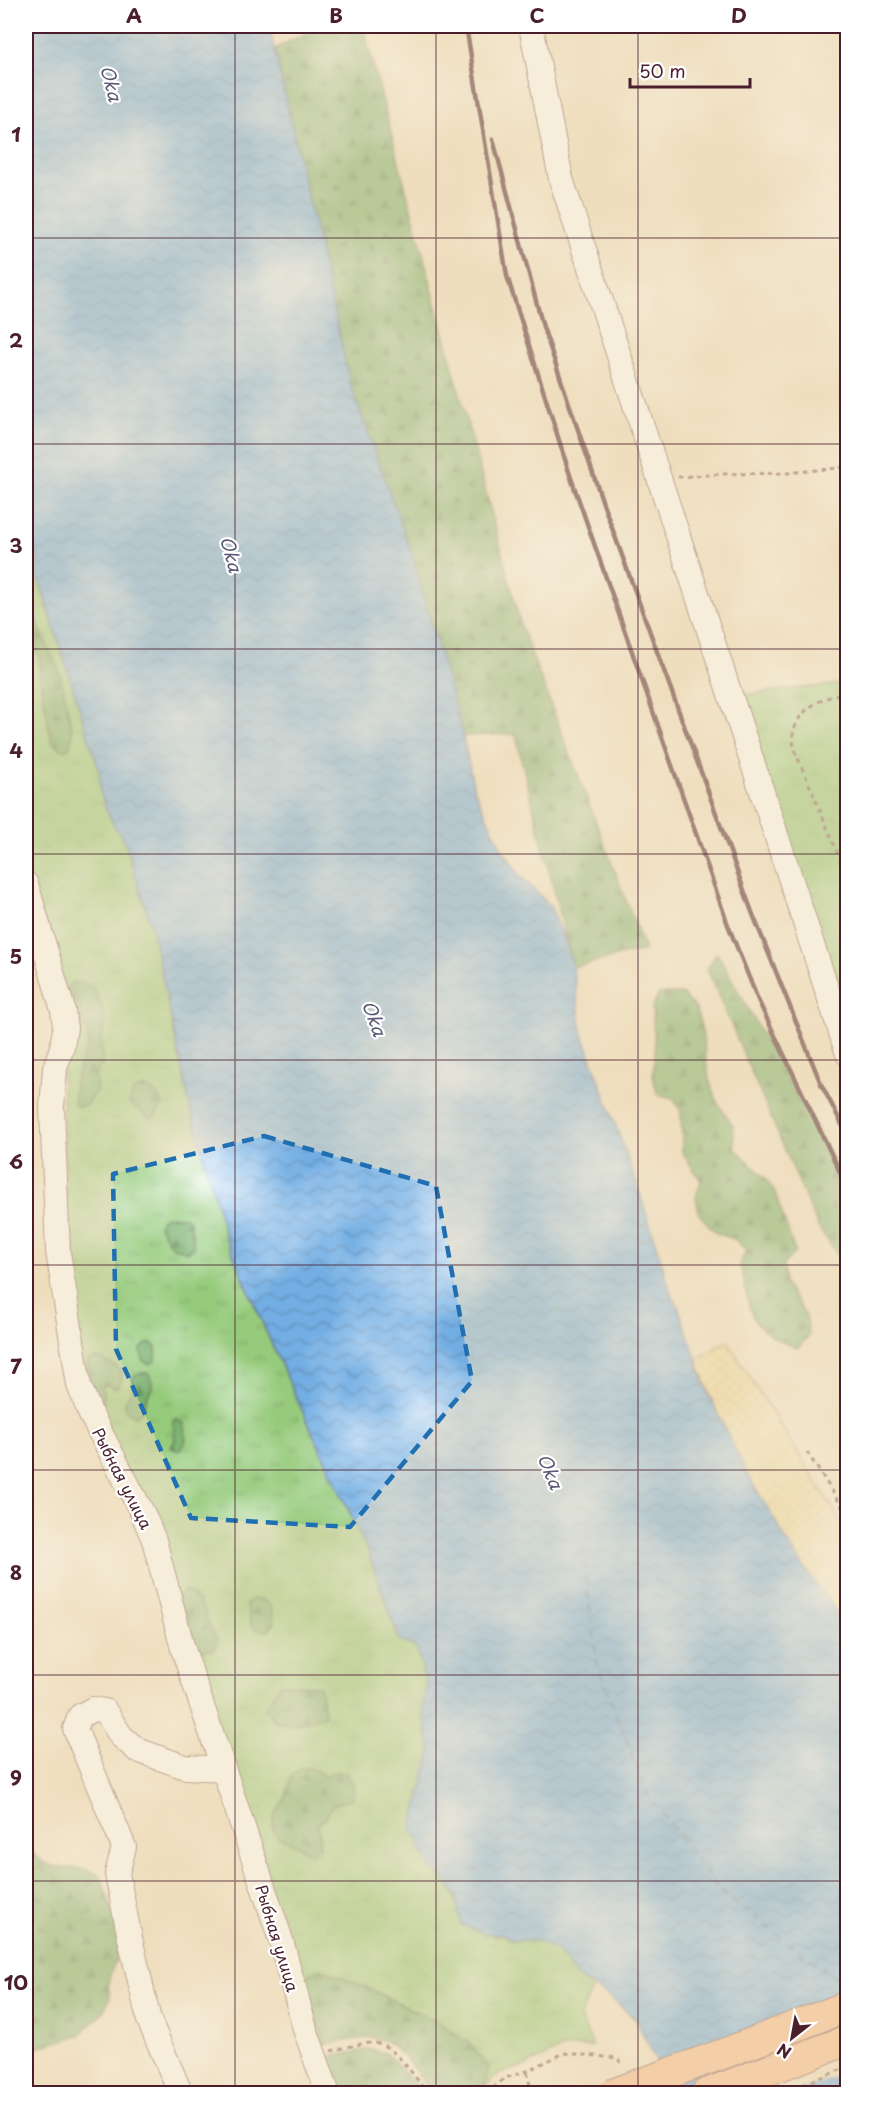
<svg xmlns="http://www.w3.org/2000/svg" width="873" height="2119" font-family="'Playpen Sans',sans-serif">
  <defs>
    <pattern id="grass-tufts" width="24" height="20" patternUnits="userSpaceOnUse" patternTransform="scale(1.5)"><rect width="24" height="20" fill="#96cb7c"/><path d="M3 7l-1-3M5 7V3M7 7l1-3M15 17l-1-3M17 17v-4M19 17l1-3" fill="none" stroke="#83ae6b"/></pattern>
    <pattern id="forest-firs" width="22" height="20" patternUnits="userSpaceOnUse" patternTransform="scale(1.5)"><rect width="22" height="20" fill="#78af6c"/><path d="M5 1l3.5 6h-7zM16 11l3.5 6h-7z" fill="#648e59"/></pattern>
    <pattern id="sand-dots" width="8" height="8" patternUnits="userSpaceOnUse" patternTransform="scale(1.5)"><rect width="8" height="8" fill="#eeda9e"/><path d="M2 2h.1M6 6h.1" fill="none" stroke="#cebb88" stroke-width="1.8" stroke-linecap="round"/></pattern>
    <pattern id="water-waves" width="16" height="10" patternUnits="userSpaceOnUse" patternTransform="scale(1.5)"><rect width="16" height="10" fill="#72aee3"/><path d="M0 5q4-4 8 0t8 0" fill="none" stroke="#608db8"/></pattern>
  </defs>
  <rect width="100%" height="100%" fill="#fff"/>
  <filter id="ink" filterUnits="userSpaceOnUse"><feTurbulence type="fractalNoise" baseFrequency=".0167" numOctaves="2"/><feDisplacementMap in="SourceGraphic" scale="12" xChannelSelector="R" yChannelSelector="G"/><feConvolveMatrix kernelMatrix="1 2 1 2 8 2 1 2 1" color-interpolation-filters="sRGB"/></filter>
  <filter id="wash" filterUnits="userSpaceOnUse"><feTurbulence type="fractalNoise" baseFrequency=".008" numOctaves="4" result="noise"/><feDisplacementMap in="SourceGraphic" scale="24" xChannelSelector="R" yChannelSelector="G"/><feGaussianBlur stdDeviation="1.35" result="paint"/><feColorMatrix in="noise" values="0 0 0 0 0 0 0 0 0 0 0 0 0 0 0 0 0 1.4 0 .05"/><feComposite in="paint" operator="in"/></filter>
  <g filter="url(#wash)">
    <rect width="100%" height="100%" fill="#efdebd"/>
    <path fill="url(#grass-tufts)" stroke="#707554" stroke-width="1.5" d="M26,522L38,557V577L100,773C97,792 110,823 123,837L151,925L190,1106L226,1238L273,1347L369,1554L399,1640L414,1646L417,1650L426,1683L423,1712L431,1751L415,1815L433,1870C445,1878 455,1890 456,1905L495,1936L502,1934L513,1940H535L559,1951L576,1977L593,1987L580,2017L593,2046L563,2048L525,2066L502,2072L484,2088L489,2067L471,2045L441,2024L374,1991L320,1968L307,1994L314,2008L325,2044L307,2049L151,1546L73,1386L60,1029L26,907Z
      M847,683V1021L739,695Z
      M26,1548L27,1550L31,1634L26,1638Z"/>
    <path fill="url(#forest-firs)" stroke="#61674c" stroke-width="1.5" d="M320,26H363L522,629L645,950L573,967L515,734L463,736L410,549L350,383L275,49Z
      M26,587L39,627L60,673L73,734L69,748L63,750L52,743L40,678L39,655L26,635Z
      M717,953L847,1185V1268L818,1227L707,969Z
      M73,982L85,983L92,987L96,993L105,1018L101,1040L103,1065C93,1071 95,1078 97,1089L86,1105L79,1107L74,1104C73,1089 76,1074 81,1061C84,1054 89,1046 88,1038C87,1026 79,1018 79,1005L69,997L68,986Z
      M659,994H682L696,1009L702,1030L709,1079L718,1104L733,1125L735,1148L764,1177L775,1192L795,1252L783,1265L785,1284L806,1316L809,1335L798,1348C780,1342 757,1331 751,1312C746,1296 745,1281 740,1265L746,1250L734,1239L716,1233L699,1214L696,1197L701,1181L682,1152L681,1112L673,1098L657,1094L653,1077L655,1051L652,1008Z
      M142,1087L156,1093L163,1105L155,1116L149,1118L129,1103L133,1091Z
      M165,1216L184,1217L190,1221C190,1230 195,1240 193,1249L188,1252L171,1246L159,1226L160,1220Z
      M152,1343L156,1348V1360L151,1364L143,1361L141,1349L146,1344Z
      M92,1358H100L122,1370C123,1379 122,1383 115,1388L104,1384C101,1392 106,1399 102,1408H95L87,1362Z
      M139,1373H148C157,1387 149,1390 145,1402C143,1409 143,1411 137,1416L126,1411C121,1397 131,1398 132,1388C133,1384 132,1380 133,1377Z
      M176,1419L185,1424C186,1434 188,1446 178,1451L171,1447L175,1440L173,1421Z
      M184,1590C206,1599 205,1622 217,1640L215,1649C182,1657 195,1634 187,1617C182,1607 177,1609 177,1596Z
      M253,1599L264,1601L271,1606L274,1624L267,1631L258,1630L252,1626L246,1603Z
      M280,1684L320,1686L325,1716L291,1725L275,1721L265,1709Z
      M301,1768H310L326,1776L335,1772L346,1773C353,1782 356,1787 352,1799L333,1805L324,1820L317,1825L320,1835L319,1848L312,1854L287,1840L278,1837L273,1829L274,1816L285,1798L292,1775Z
      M26,1846C34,1853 43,1865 56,1867C72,1869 89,1866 101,1877C106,1894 122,1934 119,1949C115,1972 105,1972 110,1998L102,2013L80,2035L26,2051V1904L28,1900L26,1883Z
      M320,1968L374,1991L441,2024L471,2045L489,2067L484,2088L480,2093H437L428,2087L405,2058L388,2042L372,2037L325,2044C318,2021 308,2000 304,1977Z
      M369,2049L386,2053L425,2093H337L323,2058Z"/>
    <path fill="url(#sand-dots)" stroke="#9c7c64" stroke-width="1.5" d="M727,1341L847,1531V1626C785,1549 729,1454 697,1359Z"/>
    <path fill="url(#water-waves)" stroke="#5e6687" stroke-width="1.5" d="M26,26H269L350,383L410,549L463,736L474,789L501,847L519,874L550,906L563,934L573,967L582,1032L638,1187L671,1293L678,1306L708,1393L746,1472L796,1556L847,1626V2093H672L636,2020L608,1995L576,1977L559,1951L535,1940H513L503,1934H486L461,1925L456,1896L442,1876L433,1870L412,1829L431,1751L423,1712L426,1683L417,1650L414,1646L400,1641L369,1554L273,1347L226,1238L190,1106L151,925L123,837C110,824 97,792 100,773L38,577V557L26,522Z"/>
    <path fill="#efdebd" d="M847,2031V2072L789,2094L678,2093Z"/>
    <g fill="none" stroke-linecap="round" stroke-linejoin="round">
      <path stroke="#5a5875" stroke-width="1.5" stroke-dasharray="8 6" stroke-linecap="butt" d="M582,1548L598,1666L646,1792L721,1893L835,1977L848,1982"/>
    </g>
  </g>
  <g filter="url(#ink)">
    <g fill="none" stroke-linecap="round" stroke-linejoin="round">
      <defs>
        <path id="minor" d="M531,26L561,179L848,1054
          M26,884L63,1010L65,1028L62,1047L55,1068L52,1107L58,1252L79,1385L90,1413L143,1514L154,1540L183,1649L281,1940L305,2029L328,2094
          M181,2094L149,2020L130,1938L117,1874L124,1847L75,1729L80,1716L93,1709L105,1711L121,1736L137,1750L185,1767L223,1769"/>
        <path id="major" d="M706,2094L848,2040"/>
      </defs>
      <use href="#minor" stroke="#84625e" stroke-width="26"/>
      <use href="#major" stroke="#84625e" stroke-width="32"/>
      <path stroke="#84625e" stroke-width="3" stroke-dasharray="4.5 4.5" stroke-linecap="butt" d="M678,477L723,474L787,473L848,467
        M848,692C825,696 796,709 793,735C791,747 804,772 809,784C822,815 835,847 848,879
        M807,1452L848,1516
        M331,2051C345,2048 360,2043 374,2043C393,2043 414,2076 425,2090L430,2094
        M527,2072L532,2094
        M486,2094L505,2078L527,2071L564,2053L617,2058L624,2066
        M778,2094L848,2067"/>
      <use href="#minor" stroke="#fff" stroke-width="24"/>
      <use href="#major" stroke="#fbba8d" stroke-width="30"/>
      <path stroke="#4a1f2b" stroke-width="4.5" d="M466,26L507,276L570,475L728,925L758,1000L848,1189
        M493,139L543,327L604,506L752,912L821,1084L848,1136"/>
      <defs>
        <path id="major-bridge" d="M612,2094L728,2052L848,2006"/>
      </defs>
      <use href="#major-bridge" stroke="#84625e" stroke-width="32" stroke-linecap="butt"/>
      <use href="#major-bridge" stroke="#fbba8d" stroke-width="30"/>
    </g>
  </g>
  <path d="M0 0H873V2119H0ZM264,1136L436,1186L472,1381L350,1527L191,1518L116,1349L113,1174Z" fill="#efdebd" fill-opacity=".55" fill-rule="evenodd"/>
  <path fill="none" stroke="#1f6fb2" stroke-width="4.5" stroke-dasharray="12 8" stroke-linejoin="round" d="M264,1136L436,1186L472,1381L350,1527L191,1518L116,1349L113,1174Z"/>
  <path fill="none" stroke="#4a1f2b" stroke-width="1.5" stroke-opacity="0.55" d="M235,26V2094M436,26V2094M638,26V2094M26,238H848M26,444H848M26,649H848M26,854H848M26,1060H848M26,1265H848M26,1470H848M26,1675H848M26,1881H848"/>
  <g text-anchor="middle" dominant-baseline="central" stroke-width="4.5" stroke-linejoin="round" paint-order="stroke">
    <g font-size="16" fill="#4a1f2b" stroke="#fff">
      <text transform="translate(123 1478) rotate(63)">Рыбная улица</text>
      <text transform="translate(278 1938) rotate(73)">Рыбная улица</text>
    </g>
    <g font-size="18" font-style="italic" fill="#5a5875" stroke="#fff">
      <text transform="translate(112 83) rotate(76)">Oka</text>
      <text transform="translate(232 554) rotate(75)">Oka</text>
      <text transform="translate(375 1018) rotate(70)">Oka</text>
      <text transform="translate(551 1471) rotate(68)">Oka</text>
    </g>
  </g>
  <rect width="873" height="2119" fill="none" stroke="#fff" stroke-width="66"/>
  <g transform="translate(792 2038) rotate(211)" stroke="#ffffff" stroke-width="4.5" paint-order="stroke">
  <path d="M0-4.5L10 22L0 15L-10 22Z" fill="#4a1f2b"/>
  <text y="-9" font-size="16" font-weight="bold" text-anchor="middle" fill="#4a1f2b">N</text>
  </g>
  <path d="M630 78v9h120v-9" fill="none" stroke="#4a1f2b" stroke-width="3"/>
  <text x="639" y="78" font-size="18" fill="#4a1f2b" stroke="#ffffff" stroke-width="4.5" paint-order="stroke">50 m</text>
  <rect x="33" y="33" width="807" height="2053" fill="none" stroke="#4a1f2b" stroke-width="2"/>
  <g font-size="20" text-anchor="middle" font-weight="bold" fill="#4a1f2b">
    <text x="134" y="23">A</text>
    <text x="336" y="23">B</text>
    <text x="537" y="23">C</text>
    <text x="739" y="23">D</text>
    <text x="16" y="142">1</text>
    <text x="16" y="348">2</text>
    <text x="16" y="553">3</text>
    <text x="16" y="758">4</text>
    <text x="16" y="964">5</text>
    <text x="16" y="1169">6</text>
    <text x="16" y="1374">7</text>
    <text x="16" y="1580">8</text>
    <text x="16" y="1785">9</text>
    <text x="16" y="1990">10</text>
  </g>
</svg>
